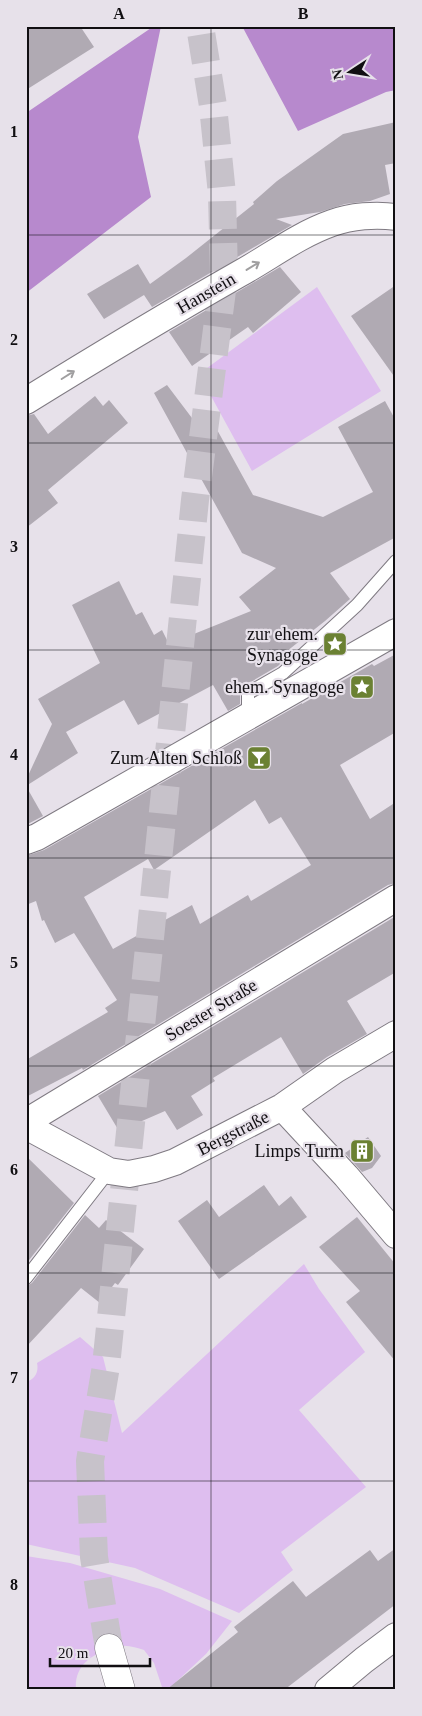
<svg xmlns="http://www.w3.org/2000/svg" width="422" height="1716" font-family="'Times New Roman',serif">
  <rect width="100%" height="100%" fill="#e7e1ea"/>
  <path fill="#debeef" d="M317,287L381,391L252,471L199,374Z
    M304,1264L319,1289L365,1352L299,1410L366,1487L281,1552L293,1570L239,1613L135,1568L26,1544V1382C35,1379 39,1372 37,1363L80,1337L103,1357L122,1433Z
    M26,1556L70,1563L160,1589L232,1621L206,1654L176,1682L181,1690H163L154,1663L144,1650C137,1648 129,1645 121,1646C118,1646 113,1648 110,1649C90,1655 74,1667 76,1690H26Z"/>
  <path fill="#b789cd" d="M154,26H161L138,137L151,197L26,293V113Z
    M242,26H396V90L386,92L298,131Z"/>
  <path fill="#b0aab3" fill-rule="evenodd" d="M26,26H80L94,47L26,90Z
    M396,122V163L385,165L390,194L370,201L345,204L320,212L276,219L292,225L152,307L144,295L104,319L87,294L138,264L150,284L186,258L254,204L253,202L277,181L343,134Z
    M280,267L301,292L253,333L248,327L192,366L169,332Z
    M396,285V379L351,316Z
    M167,385L198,426L210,417L253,495L323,517L373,492L338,427L385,401L396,421V537L330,573L350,599L325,621L277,659L280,664L278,666L244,686L240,693V704L228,711L213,685L138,725L124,700L66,732L78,753L26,786L43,816L26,825V780L52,724L38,699L100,663L72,605L119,581L136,615L142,612L154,635L162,630L169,644L251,611L239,597L276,568L242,553L154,393Z
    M95,396L103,406L109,400L128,423L48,490L58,503L26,528V416L34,414L48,434Z
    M396,654V732L340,765L370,819L396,802V883L388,885L83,1070L82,1068L26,1097V1060L108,1012L105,1008L117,1000L74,933L55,943L44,920L42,921L36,901L26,905V856L44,850L302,703V704L372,664L374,666ZM255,800L269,824L281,817L311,865L251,901L248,895L200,924L192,905L113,949L84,897L148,859L154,870Z
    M396,916V972L347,1001L367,1034L327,1057L303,1074L281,1037L213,1078L215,1081L191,1096L203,1115L177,1130L165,1111L119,1131L98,1096Z
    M368,1137L381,1156L372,1168L362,1172L345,1153Z
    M26,1156L74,1203L26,1264Z
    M264,1185L279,1206L291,1196L307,1217L219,1279L178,1221L207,1200L219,1217Z
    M85,1215L99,1228L106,1220L144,1249L118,1285L115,1283L100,1303L81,1288L26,1347V1286L32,1283Z
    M357,1217L396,1265V1362L346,1302L360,1291L319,1247Z
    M396,1548V1604L284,1690H166L238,1632L234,1627L293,1581L306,1597L370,1550L378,1561Z"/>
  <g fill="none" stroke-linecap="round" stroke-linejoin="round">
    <path stroke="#c7c2ca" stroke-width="28" stroke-dasharray="28 14" stroke-linecap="butt" d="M109,1648L94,1557L90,1461L106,1366L195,500L224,275L222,194L213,106L200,26"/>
    <defs>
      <path id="service" d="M248,716V693L283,673L357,605L396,561
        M26,1278L109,1171"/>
      <path id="minor" d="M26,401C97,357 167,315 239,274C270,257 298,235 332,223C351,216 376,214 396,217
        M26,841L37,837L396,632
        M282,1107L346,1176L396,1235
        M26,1122L396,898
        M26,1126L109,1171L129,1174L154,1169L175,1162L282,1107L335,1070L396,1034
        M328,1690L364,1660L396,1636"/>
      <path id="primary" d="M109,1648L121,1690"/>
    </defs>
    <use href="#service" stroke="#7f7a82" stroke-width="14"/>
    <use href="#minor" stroke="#7f7a82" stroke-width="28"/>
    <use href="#primary" stroke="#7f7a82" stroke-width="29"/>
    <use href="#service" stroke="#fff" stroke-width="12"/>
    <use href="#minor" stroke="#fff" stroke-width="26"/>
    <use href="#primary" stroke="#fff" stroke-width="28"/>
  </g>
  <defs><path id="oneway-shaft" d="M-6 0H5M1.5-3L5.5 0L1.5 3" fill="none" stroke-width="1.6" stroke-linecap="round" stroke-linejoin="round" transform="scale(1.25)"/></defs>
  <g stroke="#a09fa0">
    <use href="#oneway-shaft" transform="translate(253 266) rotate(-31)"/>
    <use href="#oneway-shaft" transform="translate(68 375) rotate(-32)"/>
  </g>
  <path fill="none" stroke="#110f12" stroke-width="1" stroke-opacity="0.55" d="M211,26V1690M26,235H396M26,443H396M26,650H396M26,858H396M26,1066H396M26,1273H396M26,1481H396"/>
  <defs>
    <symbol id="sight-square" viewBox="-11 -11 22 22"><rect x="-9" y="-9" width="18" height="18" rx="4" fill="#6b8133" stroke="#e7e1ea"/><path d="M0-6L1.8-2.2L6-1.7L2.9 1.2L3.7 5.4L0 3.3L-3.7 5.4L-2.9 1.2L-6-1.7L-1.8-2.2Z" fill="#fff"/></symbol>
    <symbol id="bar-square" viewBox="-11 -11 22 22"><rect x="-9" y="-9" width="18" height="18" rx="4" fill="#6b8133" stroke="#e7e1ea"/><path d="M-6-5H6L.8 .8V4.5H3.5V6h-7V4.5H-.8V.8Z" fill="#fff"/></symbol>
    <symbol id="building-square" viewBox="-11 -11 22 22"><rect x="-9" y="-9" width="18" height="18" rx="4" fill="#6b8133" stroke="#e7e1ea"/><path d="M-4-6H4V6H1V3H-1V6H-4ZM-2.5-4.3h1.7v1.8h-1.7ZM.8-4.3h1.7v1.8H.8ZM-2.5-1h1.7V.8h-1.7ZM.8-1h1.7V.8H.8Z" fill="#fff"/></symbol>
  </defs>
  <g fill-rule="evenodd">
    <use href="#sight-square" x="321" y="630" width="28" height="28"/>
    <use href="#sight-square" x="348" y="673" width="28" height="28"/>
    <use href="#bar-square" x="245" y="744" width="28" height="28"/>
    <use href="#building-square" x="348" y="1137" width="28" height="28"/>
  </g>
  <g text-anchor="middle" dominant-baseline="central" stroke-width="4.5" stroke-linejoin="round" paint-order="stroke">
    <g font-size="18" fill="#110f12" stroke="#e7e1ea">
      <text transform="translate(206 293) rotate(-30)">Hanstein</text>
      <text transform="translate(211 1010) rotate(-31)">Soester Straße</text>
      <text transform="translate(233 1133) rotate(-27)">Bergstraße</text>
    </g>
    <g font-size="18" fill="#110f12" stroke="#e7e1ea" text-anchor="end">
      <text x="318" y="634">zur ehem.<tspan x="318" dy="21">Synagoge</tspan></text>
      <text x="344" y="687">ehem. Synagoge</text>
      <text x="242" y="758">Zum Alten Schloß</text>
      <text x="344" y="1151">Limps Turm</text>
    </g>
  </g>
  <rect width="422" height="1716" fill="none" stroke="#e7e1ea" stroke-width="55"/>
  <g transform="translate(350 72) rotate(258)" stroke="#e7e1ea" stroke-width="4" paint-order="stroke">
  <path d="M0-4L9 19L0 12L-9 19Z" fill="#110f12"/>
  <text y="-8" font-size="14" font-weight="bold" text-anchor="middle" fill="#110f12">N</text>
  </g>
  <path d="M50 1658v8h100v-8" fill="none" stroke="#110f12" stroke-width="2.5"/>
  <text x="58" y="1658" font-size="15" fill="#110f12" stroke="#e7e1ea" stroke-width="4" paint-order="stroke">20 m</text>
  <rect x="28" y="28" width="366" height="1660" fill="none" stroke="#110f12" stroke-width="2"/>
  <g font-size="16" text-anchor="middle" font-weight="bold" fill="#110f12">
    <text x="119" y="19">A</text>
    <text x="303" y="19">B</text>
    <text x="14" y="137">1</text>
    <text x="14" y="345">2</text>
    <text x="14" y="552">3</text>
    <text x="14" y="760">4</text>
    <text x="14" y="968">5</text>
    <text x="14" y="1175">6</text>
    <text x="14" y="1383">7</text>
    <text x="14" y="1590">8</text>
  </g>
</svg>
